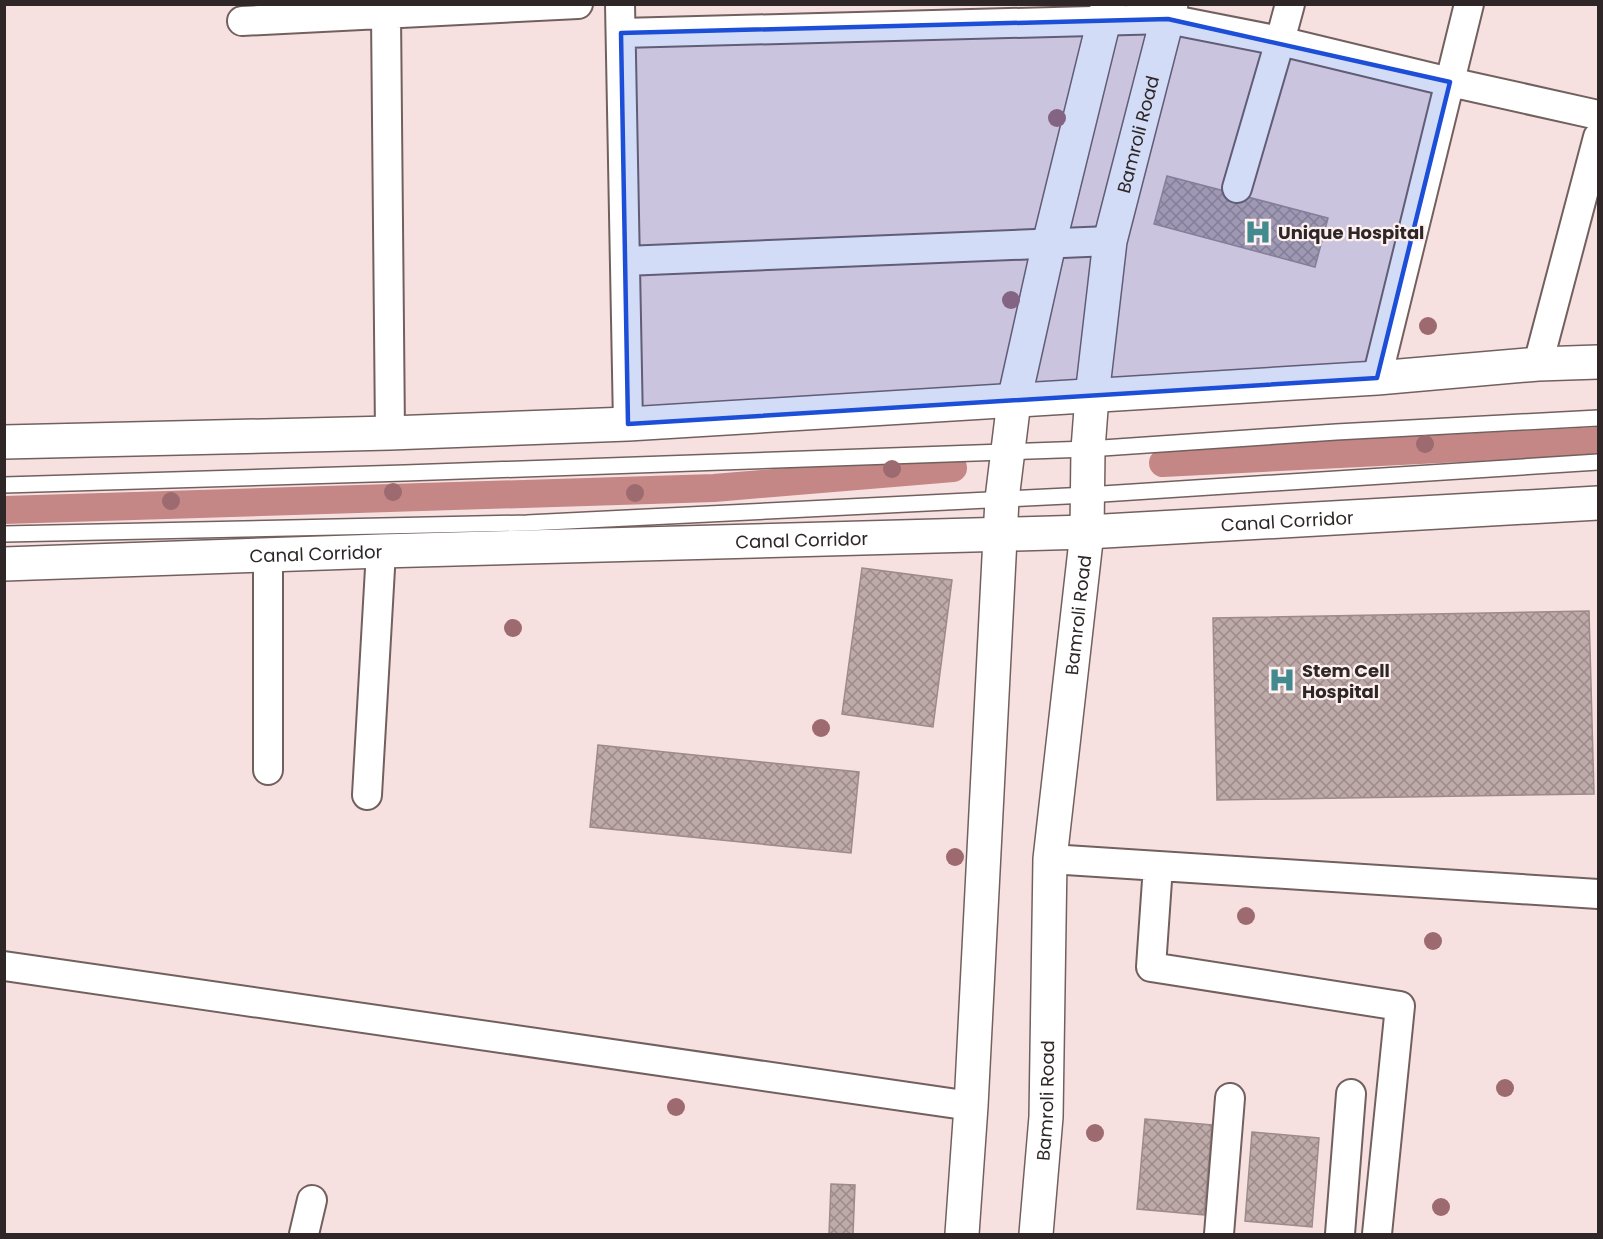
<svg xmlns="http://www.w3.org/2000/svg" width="1603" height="1239" font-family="Poppins,sans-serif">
  <defs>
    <pattern id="building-cross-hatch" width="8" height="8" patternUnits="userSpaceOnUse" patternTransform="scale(1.5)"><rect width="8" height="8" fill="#beaaa9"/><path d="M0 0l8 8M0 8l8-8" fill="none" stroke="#9b8a8a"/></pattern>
  </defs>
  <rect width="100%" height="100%" fill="#f7e1e0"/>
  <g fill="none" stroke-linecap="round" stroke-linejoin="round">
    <path stroke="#c48786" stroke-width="28" d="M1163,463L1598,441
      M4,510L714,488L953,468"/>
  </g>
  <path fill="url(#building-cross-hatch)" stroke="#9e8a89" stroke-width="1.5" d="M1167,176L1328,218L1315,267L1154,224Z
    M862,568L952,580L933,727L842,714Z
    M1589,611L1594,794L1217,800L1213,618Z
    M598,745L859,772L851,853L590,827Z
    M1145,1119L1212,1125L1204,1215L1137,1209Z
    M1252,1132L1319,1138L1312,1227L1245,1221Z
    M831,1184L855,1185L853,1234H829Z"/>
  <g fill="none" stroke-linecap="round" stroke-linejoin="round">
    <defs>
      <path id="service" d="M4,485L405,473L1088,449L1336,432L1598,418
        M4,534L527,523L1087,495L1598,462"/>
      <path id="minor" d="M620,4L628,424
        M386,14L390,433
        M242,21L578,4
        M621,33L1168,19L1280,41L1450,82L1598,115
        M1237,188L1280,41L1290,4
        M625,261L1110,241
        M1538,364L1598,137
        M1377,378L1469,4
        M268,555V770
        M367,795L381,551
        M1050,859L1598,894
        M1158,866L1151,967L1400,1006L1377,1234
        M4,966L971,1106
        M304,1234L312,1200
        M1219,1234L1230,1098
        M1340,1234L1351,1094"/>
      <g id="tertiary">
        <path d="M4,442L390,433L628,424L1377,378L1538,364L1598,362"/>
        <path id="s1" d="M4,564L381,551L1087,532L1598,503"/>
        <path d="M962,1234L971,1106L1002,499L1014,401L1049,244L1108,4"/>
        <path id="s2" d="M1036,1234L1046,1117L1050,859L1087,532L1088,449L1092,396L1110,241L1171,4"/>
      </g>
    </defs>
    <use href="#service" stroke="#72605f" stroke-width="18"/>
    <use href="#minor" stroke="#72605f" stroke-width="32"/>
    <use href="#tertiary" stroke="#72605f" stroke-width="36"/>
    <use href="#service" stroke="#fff" stroke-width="15"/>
    <use href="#minor" stroke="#fff" stroke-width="28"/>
    <use href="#tertiary" stroke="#fff" stroke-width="33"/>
  </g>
  <g fill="#9d6a6f">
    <circle cx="1057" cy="118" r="9"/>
    <circle cx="1011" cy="300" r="9"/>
    <circle cx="1428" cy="326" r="9"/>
    <circle cx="1425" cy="444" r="9"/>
    <circle cx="892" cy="469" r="9"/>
    <circle cx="393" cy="492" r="9"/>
    <circle cx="635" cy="493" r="9"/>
    <circle cx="171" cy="501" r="9"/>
    <circle cx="513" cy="628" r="9"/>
    <circle cx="821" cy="728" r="9"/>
    <circle cx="955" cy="857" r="9"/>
    <circle cx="1246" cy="916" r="9"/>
    <circle cx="1433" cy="941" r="9"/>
    <circle cx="1505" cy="1088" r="9"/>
    <circle cx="676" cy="1107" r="9"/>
    <circle cx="1095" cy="1133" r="9"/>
    <circle cx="1441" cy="1207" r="9"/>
  </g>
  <path fill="#1d4ed8" fill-opacity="0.2" stroke="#1d4ed8" stroke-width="4.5" stroke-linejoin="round" d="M1168,19L1450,82L1377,378L628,424L621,33Z"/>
  <defs>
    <symbol id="hospital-bare" viewBox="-9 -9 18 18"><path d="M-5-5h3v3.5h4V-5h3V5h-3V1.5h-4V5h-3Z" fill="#428a8f" stroke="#fef1f0" stroke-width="2.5" paint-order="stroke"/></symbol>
  </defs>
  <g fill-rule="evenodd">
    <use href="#hospital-bare" x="1239" y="213" width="38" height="38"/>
    <use href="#hospital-bare" x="1263" y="661" width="38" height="38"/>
  </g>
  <g text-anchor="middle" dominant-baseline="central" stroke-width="4.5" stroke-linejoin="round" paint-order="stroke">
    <g font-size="18" fill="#2f2727" stroke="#fef1f0">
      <text stroke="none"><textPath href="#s2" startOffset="1107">Bamroli Road</textPath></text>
      <text stroke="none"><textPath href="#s1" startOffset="1284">Canal Corridor</textPath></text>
      <text stroke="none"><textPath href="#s1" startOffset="798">Canal Corridor</textPath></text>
      <text stroke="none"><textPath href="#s1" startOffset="312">Canal Corridor</textPath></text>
      <text stroke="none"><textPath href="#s2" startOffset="621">Bamroli Road</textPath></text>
      <text stroke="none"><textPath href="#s2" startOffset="134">Bamroli Road</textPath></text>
    </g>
    <g font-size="18" font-weight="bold" fill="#2f2727" stroke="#fef1f0" text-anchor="start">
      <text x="1278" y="232">Unique Hospital</text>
      <text x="1302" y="670">Stem Cell<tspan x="1302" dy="21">Hospital</tspan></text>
    </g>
  </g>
  <rect width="1603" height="1239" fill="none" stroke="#2f2727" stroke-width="12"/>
</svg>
